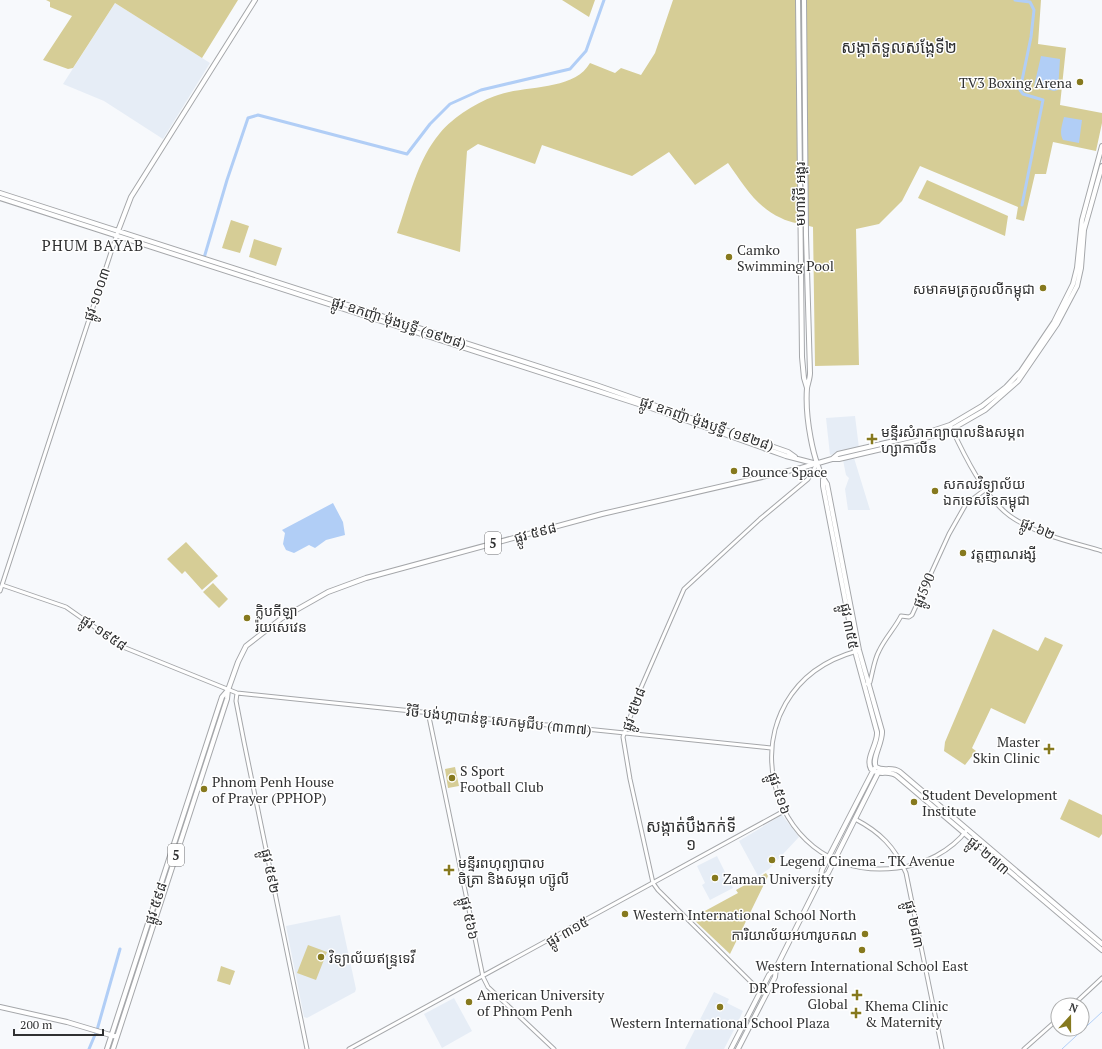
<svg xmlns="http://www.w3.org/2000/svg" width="1102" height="1049" font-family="'PT Serif','Noto Sans Khmer',serif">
  <rect width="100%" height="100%" fill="#f7f9fc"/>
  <path fill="#e6edf6" d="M115,3L210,63L163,139L104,101L63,84Z
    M855,416L859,448L830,455L826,418Z
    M854,458L870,510H848L845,489L849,478L846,475L843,460Z
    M782,815L799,837L769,869L758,876L739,841Z
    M717,856L733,888L710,900L702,885L705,883L697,866Z
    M340,915L356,989L355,992L307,1018L304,1017L286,926Z
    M714,992L729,999L727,1003L743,1011L736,1026L724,1049H685Z
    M454,998L472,1031L442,1048L424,1014Z"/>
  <path fill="#d6cd96" d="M46,0H238L202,58L115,3L73,68L68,69L43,60L72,16L50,7V2Z
    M562,0H595L589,17Z
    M673,0H1041L1038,44L1066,48L1060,105L1102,113V123L1096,151L1053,142L1046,174H1035L1024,221L1016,219L1018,207L920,166L902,201L879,224L856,229L859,365L815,366L813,227C803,224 790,223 781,218C756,207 743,184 728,163L695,185L669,152L632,176L542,145L535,164L478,144L467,151L460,252L397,233C409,199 417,160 440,133C453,117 479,101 498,95C526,85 574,91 590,63L615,73L621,68L641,75L655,53Z
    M927,180L1008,216L1005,236L918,198Z
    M231,220L249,226L240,253L222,248Z
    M254,239L282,248L276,266L249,257Z
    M186,542L218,576L202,590L185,571L182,574L167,559Z
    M213,583L228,599L219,608L203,592Z
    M993,629L1038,651L1045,637L1063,645L1025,724L991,708L972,748L976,751L965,765L944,751L945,742Z
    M455,767L459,786L448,788L445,769Z
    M1069,799L1102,815V834L1099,838L1060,819Z
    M766,873L768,876L730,954L692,918L738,893L736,890Z
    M308,945L327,952L316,980L297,973Z
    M221,966L235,971L230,985L217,981Z"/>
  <path fill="#b1cef6" d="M1041,56L1060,59L1058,90L1054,91L1034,86Z
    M1064,117L1082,120L1079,143L1063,140C1059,133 1062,125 1064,117Z
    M333,503L343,522L345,535L326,540L315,548L309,545L294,553L286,550L283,544L285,533L282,530Z"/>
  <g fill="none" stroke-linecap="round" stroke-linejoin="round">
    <path stroke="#b1cef6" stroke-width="1" d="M1062,1049L1102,1012"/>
    <path stroke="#b1cef6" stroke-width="3" d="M1015,0L1030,2L1034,10L1031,37L1020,90L1023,94L1043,100L1022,205
      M204,258L227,180L248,118L258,115L407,154L430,124L450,104L481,90L570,69L586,51L604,0
      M89,1049L97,1030L120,949"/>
    <defs>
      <path id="minor" d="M951,427C964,455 985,498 1010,516C1037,535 1072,542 1102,551
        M2,585L66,607L123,647L237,693L771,748
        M0,591L118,231
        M857,651C719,689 760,885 897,868C924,865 951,851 967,830
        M867,684L870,682C873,671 874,660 879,651C885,638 895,628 901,616L909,617L912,615L949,534L966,504L986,489
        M237,693L236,701L244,742L307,1049
        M428,712L483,977L488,987L554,1049
        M855,819C880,832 895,847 906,873L942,1049
        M767,992L757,988L658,890L653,883L630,779L623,737L640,690L684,589L760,519L808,479L817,464
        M1073,1005L1102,978
        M349,1049L784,811
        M1024,1049L1058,1019"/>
      <path id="major" d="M798,0L802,357L804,378L807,388
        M804,0L806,235L810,373C810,378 808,383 807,388C805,414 812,463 827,484L859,650L882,731C883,743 871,759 876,767
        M0,193L596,385L788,452L795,457
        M0,198L657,410L786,456L817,464
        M118,231L131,197L255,0
        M832,459H839L920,440L952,429L985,410L1018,381L1057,324L1077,286L1081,268L1084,230L1102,166
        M823,479V486L855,651L877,732C878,744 865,758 871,769C880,777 888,769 897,776L1102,950
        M876,767C884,772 891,766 900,772L1102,944
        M821,879L828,873L879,771
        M0,1007L67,1022L117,1037
        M107,1049L218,709L222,697L228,690
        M113,1049L227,699L228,690L238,662L246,646L282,618L328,592L366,578L602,514L801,468L832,459L838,454L920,435L950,425L982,406L1006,387L1021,371L1054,322L1073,284L1077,268L1082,220L1102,146
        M731,1049L769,975L776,968L820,880L822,870L874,769
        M738,1049L775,977L776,968"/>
    </defs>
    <use href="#minor" stroke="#a5a7aa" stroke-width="5"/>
    <use href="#major" stroke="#a5a7aa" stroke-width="6"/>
    <use href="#minor" stroke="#fff" stroke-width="3"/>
    <use href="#major" stroke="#fff" stroke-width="4"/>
  </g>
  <g fill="#86791e" stroke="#fff" stroke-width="1.5">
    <circle cx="1080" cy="82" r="4"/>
    <circle cx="729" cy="257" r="4"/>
    <circle cx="1043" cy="288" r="4"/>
    <path d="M870 433h4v4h4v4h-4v4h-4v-4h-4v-4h4z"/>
    <circle cx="734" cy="471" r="4"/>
    <circle cx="935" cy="491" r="4"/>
    <circle cx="963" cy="553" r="4"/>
    <circle cx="247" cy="618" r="4"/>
    <path d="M1047 743h4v4h4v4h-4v4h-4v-4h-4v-4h4z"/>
    <circle cx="452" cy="778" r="4"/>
    <circle cx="204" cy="789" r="4"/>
    <circle cx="914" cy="802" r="4"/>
    <circle cx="772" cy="860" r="4"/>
    <path d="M447 864h4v4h4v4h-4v4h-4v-4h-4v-4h4z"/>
    <circle cx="715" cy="878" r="4"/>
    <circle cx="625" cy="914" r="4"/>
    <circle cx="865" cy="934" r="4"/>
    <circle cx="862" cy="950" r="4"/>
    <circle cx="321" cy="957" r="4"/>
    <path d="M855 989h4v4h4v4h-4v4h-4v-4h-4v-4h4z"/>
    <circle cx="469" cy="1002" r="4"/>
    <circle cx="720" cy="1007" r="4"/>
    <path d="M854 1007h4v4h4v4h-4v4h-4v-4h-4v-4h4z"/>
  </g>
  <g text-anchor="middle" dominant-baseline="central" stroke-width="3" stroke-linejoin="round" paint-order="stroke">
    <g fill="#fff" stroke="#6e6f70" stroke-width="1">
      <rect x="485" y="532" width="16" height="22" rx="3"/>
      <rect x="168" y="844" width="16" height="22" rx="3"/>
    </g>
    <g font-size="13" font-weight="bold" fill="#303132">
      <text x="493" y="543">5</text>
      <text x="176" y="855">5</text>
    </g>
    <g font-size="14" fill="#303132" stroke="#fff" text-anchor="start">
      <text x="1072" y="82" text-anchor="end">TV3 Boxing Arena</text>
      <text x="737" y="249">Camko<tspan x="737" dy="16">Swimming Pool</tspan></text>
      <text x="1035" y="288" text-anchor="end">សមាគមត្រកូលលីកម្ពុជា</text>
      <text x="881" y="431">មន្ទីរសំរាកព្យាបាលនិងសម្ភព<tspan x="881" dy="16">ហ្សាកាលីន</tspan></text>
      <text x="742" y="471">Bounce Space</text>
      <text x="943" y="483">សកលវិទ្យាល័យ<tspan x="943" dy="16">ឯកទេសនៃកម្ពុជា</tspan></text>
      <text x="971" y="553">វត្តញាណរង្សី</text>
      <text x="255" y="610">ក្លិបកីឡា<tspan x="255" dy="16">រ៉យសេវេន</tspan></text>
      <text x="1040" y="741" text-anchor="end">Master<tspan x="1040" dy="16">Skin Clinic</tspan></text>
      <text x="460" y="770">S Sport<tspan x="460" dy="16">Football Club</tspan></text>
      <text x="212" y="781">Phnom Penh House<tspan x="212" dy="16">of Prayer (PPHOP)</tspan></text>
      <text x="922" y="794">Student Development<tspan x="922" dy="16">Institute</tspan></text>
      <text x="780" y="860">Legend Cinema - TK Avenue</text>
      <text x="458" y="862">មន្ទីរពហុព្យាបាល<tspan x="458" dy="16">ចិត្រា និងសម្ភព ហ្ស៊ូលី</tspan></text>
      <text x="723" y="878">Zaman University</text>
      <text x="633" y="914">Western International School North</text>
      <text x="857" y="934" text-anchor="end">ការិយាល័យអហារូបកណ</text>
      <text x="329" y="957">វិទ្យាល័យឥន្រ្ទទេវី</text>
      <text x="862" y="965" text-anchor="middle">Western International School East</text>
      <text x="848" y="987" text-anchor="end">DR Professional<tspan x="848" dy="16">Global</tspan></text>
      <text x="477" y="994">American University<tspan x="477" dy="16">of Phnom Penh</tspan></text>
      <text x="865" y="1005">Khema Clinic<tspan x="865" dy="16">&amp; Maternity</tspan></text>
      <text x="720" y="1022" text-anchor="middle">Western International School Plaza</text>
    </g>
    <g font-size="14" fill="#303132" stroke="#fff">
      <text transform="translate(799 194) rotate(-90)">មហាវិថី អង្គរ</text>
      <text transform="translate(96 294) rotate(-71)">ផ្លូវ ១០០៣</text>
      <text transform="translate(399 322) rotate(18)">ផ្លូវ ឧកញ៉ា ម៉ុងឫទ្ធី (១៩២៨)</text>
      <text transform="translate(707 423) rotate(19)">ផ្លូវ ឧកញ៉ា ម៉ុងឫទ្ធី (១៩២៨)</text>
      <text transform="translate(1038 528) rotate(23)">ផ្លូវ ៦២</text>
      <text transform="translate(535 532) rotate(-15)">ផ្លូវ ៥៩៨</text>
      <text transform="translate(923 590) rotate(-67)">ផ្លូវ590</text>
      <text transform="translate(850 626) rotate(79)">ផ្លូវ ៣៥៥</text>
      <text transform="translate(104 632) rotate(34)">ផ្លូវ ១៩៥៨</text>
      <text transform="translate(633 709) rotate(-70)">ផ្លូវ ៥២៨</text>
      <text transform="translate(499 720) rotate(6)">វិថី បង់ហ្គាបាន់ឌូ សេកមូជីប (៣៣៧)</text>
      <text transform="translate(780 793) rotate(71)">ផ្លូវ ៥១៦</text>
      <text transform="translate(989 855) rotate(40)">ផ្លូវ ២៧៣</text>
      <text transform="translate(271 871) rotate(78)">ផ្លូវ ៥៩២</text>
      <text transform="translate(155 903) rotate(-72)">ផ្លូវ ៥៩៨</text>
      <text transform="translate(470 918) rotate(78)">ផ្លូវ ៥៦៦</text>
      <text transform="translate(915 924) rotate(78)">ផ្លូវ ២៨៣</text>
      <text transform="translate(567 931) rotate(-29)">ផ្លូវ ៣១៥</text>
    </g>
    <g font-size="15" letter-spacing="1" fill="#303132" stroke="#fff">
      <text x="93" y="245">PHUM BAYAB</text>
    </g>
    <g font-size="16" fill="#303132" stroke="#fff">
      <text x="899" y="47">សង្កាត់ទួលសង្កែទី២</text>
      <text x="691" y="826">សង្កាត់បឹងកក់ទី<tspan x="691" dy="18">១</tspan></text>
    </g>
  </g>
  <g transform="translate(1070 1017) rotate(21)"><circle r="19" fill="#ffffff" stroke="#acadad"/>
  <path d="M0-3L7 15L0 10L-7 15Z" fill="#86791e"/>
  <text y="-6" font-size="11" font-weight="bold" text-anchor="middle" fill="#303132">N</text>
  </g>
  <path d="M14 1029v6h89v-6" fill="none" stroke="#303132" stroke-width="2"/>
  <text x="20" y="1029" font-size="12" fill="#303132" stroke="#ffffff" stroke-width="3" paint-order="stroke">200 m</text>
</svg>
